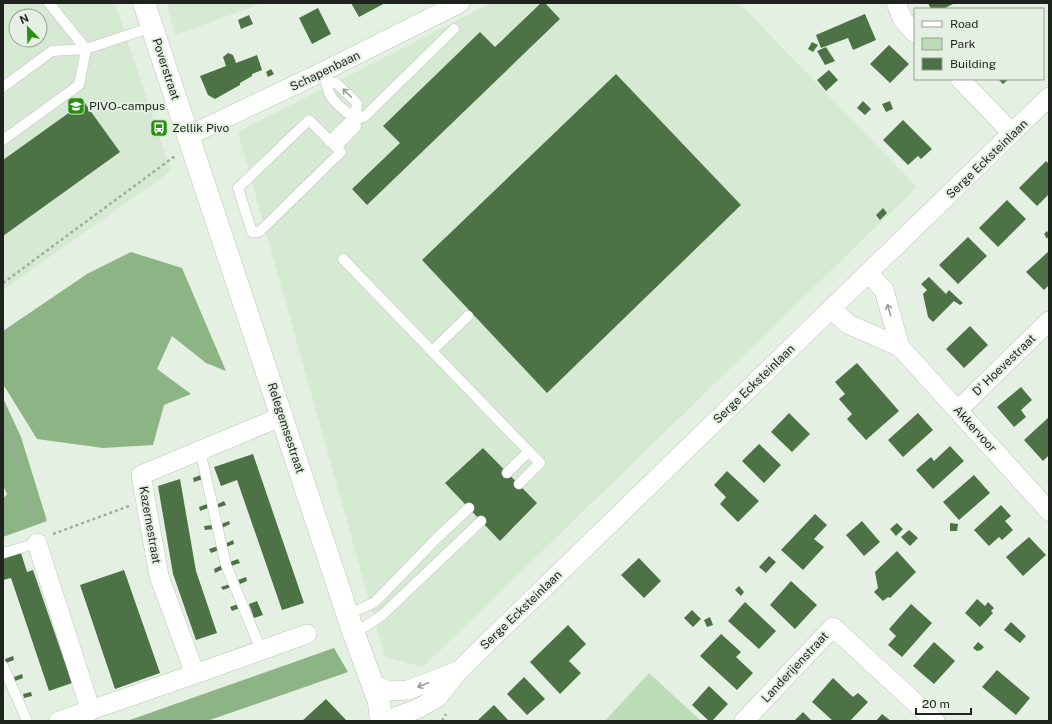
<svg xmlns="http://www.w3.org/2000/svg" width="1052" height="724" font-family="'Public Sans',sans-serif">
  <rect width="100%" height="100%" fill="#e4f1e2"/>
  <path fill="#d6e9d3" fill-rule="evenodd" d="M3,3H115L171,171L3,290ZM16,16H40V40H16Z
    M167,3H263L175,35Z
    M491,3H739L917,187L423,667L385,657L238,132Z"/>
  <path fill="#bcdbb7" d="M649,673L701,721H605Z"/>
  <path fill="#8cb484" d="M131,252L182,268L226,371L206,363L172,336L157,369L191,394L164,405L153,445L103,448L37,439L3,384V331L87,274Z
    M3,398L21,437L47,521L3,537V499L7,494L3,486Z
    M334,648L348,672L207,721H127Z"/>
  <path fill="#4c7245" d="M351,3H385L359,17Z
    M541,3H545L560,19L367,205L352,189L400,143L383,126L480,32L495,47Z
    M928,3H955L943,9H931Z
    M318,8L331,34L312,44L299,18Z
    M865,14L876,40L853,50L848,38L821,48L816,35Z
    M249,15L253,24L241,29L238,20Z
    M812,42L818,45L813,52L808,49Z
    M889,45L909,64L890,83L870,64Z
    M826,47L835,61L825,65L817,51Z
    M228,53L233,55L236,63L257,55L262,70L252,74V76L240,83V85L215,99L208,95L200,76L226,66L223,57Z
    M271,69L274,74L268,77L266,72Z
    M829,70L838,80L826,91L817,80Z
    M616,74L741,205L547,393L422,260Z
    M998,79H1009L1003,84Z
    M863,101L871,109L865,115L857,108Z
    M890,101L893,109L886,112L882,104Z
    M84,102L120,152L3,236V160Z
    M903,120L932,149L921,159L918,156L908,165L883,140Z
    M1046,161L1049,164V194L1037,206L1019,188Z
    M1007,200L1026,219L998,247L979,228Z
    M883,208L887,213L880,220L876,215Z
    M1047,231L1049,234L1047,239L1044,234Z
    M968,237L987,256L958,284L939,265Z
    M1049,251V285L1044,290L1026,272Z
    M929,277L946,294L949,290L963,303L960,305L954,301L933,322L928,317L923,294L927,290L921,284Z
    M970,326L988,345L964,368L946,349Z
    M857,363L899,411L866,440L847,419L852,414L839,399L845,394L835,382Z
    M1021,387L1032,400L1021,410L1026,417L1014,427L997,407Z
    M789,413L810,434L792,452L771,432Z
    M918,413L933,430L903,457L888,440Z
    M1049,417V455L1043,461L1024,440Z
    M759,444L781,465L764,483L742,461Z
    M950,446L964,461L933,489L916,470L931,457L934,461Z
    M483,448L537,503L500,541L445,483Z
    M253,454L304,603L282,610L237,480L221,486L214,467Z
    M727,471L759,501L738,522L720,504L726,497L714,485Z
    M201,475L203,479L194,482L193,478Z
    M974,475L990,493L959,520L943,502Z
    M180,479L196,571L217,633L196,640L173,574L158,486Z
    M224,501L226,505L217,508L216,505Z
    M207,504L208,508L200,511L199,507Z
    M1001,505L1011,516L1005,521L1013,530L1002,540L999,537L989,546L974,530Z
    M815,514L827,525L814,539L824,547L803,570L781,550Z
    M229,521L230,524L222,528L221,524Z
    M862,521L880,542L864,556L846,535Z
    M897,523L903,529L896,536L890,529Z
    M950,523L958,524L957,531H950Z
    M213,525L214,529L205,530L204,526Z
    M909,530L918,538L910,546L901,537Z
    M1029,537L1046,555L1023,576L1006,557Z
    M233,540L234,544L226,547L225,544Z
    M218,546L219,550L211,553L209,549Z
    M897,551L916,572L890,598L888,597L883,601L874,592L878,588L875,572Z
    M21,553L27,572L33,570L72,683L49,691L11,578L3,580V559Z
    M769,556L776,562L766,573L759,567Z
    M639,558L661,581L644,598L621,575Z
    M238,559L240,563L231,566L230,562Z
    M222,565L223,569L215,573L214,569Z
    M124,570L160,673L115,689L80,585Z
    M246,577L247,581L240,584L238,580Z
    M791,581L817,605L795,629L770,605Z
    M230,584L231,587L223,590L221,587Z
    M739,586L744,592L741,596L735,590Z
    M977,599L985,606L988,602L994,608L991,611L993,613L980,627L965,613Z
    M257,601L263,615L254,618L249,604Z
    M745,602L776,631L759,649L728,621Z
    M238,604L240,608L232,611L230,607Z
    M911,604L932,623L902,657L888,645L896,636L889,629Z
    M692,610L701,619L693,627L684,618Z
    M710,617L713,625L707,627L704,620Z
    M1011,622L1026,636L1020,643L1004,630Z
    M568,625L586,644L569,661L581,673L560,694L530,662Z
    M721,634L741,652L736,657L753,673L737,690L700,656Z
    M934,642L955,661L934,684L913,666Z
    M978,642L984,647L981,650L977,651L973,648Z
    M13,656L14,660L6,663L5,659Z
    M997,670L1030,698L1016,715L982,687Z
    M22,674L23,678L15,681L14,677Z
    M524,677L545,699L527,715L507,694Z
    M833,678L853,697L858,693L868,702L850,721H833L812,702Z
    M709,686L728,704L712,721H709L692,705Z
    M31,692L32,696L24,698L23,694Z
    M326,699L347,721H302Z
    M494,705L509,721H477Z
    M803,712L812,721H794Z
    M882,714L891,721H876Z"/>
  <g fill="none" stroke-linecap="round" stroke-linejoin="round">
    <defs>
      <path id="service" d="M322,72C327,80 326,82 328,90C330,99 341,107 347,113L356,112L360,117H364L454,29
        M328,82L336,83L357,103L356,112
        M3,87L52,51L86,49L152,27
        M309,120L341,152L259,232H252L238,188Z
        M3,140L79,85L86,49L49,3
        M329,141L350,121L355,122L360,117
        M336,147L356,127L355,122
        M343,259L540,463L519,484
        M432,351L468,316
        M200,450L226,565L261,650
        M507,473L529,451
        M3,553L37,543
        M348,615L375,602L437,538L469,508
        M353,631L366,626L381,616L481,521
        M3,666L27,721"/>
      <path id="minor" d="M896,3L903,20L915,33
        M960,79L1012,133
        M188,136L322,72L460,3
        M869,274L884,290L900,347
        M832,310L848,324L900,347L1049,511
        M958,410L1049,321
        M37,543L91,711
        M195,674L307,634
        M373,685L389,691L408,690L458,671
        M59,721L195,674L159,576L141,475L283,416
        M391,721L398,716L417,709L437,698L459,671L480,650L1049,97
        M744,721L833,627L935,721"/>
      <path id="tertiary" d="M144,3L353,631L379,702L381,721"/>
    </defs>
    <use href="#service" stroke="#b9c6b7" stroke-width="11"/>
    <use href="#minor" stroke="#b9c6b7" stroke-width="20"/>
    <use href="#tertiary" stroke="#b9c6b7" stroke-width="23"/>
    <path stroke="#a1ab9f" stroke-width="2.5" stroke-dasharray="3 3" stroke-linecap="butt" d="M3,283L175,156
      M3,422L26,485L34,525
      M53,534L129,506
      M442,721L446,714"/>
    <use href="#service" stroke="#fff" stroke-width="10"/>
    <use href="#minor" stroke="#fff" stroke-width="19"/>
    <use href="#tertiary" stroke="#fff" stroke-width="22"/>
  </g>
  <defs><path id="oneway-shaft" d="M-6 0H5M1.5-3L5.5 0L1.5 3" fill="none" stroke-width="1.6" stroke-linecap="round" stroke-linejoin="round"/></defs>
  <g stroke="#9a9c99">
    <use href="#oneway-shaft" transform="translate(347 93) rotate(-136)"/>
    <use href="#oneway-shaft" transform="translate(889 310) rotate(-106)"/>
    <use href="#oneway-shaft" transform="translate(423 685) rotate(159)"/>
  </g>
  <defs>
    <symbol id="university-square" viewBox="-11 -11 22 22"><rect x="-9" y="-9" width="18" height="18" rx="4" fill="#298f0f" stroke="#e4f1e2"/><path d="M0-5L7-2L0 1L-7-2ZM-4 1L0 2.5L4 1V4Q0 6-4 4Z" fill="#fff"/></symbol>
    <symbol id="bus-square" viewBox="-11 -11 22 22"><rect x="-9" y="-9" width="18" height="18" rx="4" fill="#298f0f" stroke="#e4f1e2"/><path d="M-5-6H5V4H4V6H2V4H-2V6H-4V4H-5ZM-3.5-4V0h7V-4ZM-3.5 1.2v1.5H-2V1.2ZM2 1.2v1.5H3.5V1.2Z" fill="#fff"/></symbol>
  </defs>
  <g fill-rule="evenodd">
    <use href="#university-square" x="66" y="96" width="20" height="20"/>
    <use href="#bus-square" x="149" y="118" width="20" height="20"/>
  </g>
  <g text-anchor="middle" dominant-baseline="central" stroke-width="4" stroke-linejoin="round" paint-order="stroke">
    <g font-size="12" fill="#1e231d" stroke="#e4f1e2">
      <text transform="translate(166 69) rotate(72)">Poverstraat</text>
      <text transform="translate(325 71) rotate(-26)">Schapenbaan</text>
      <text transform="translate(987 159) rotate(-44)">Serge Ecksteinlaan</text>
      <text transform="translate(1004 365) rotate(-44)">D' Hoevestraat</text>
      <text transform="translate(754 384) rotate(-44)">Serge Ecksteinlaan</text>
      <text transform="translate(286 428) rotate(72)">Relegemsestraat</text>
      <text transform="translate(975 429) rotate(48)">Akkervoor</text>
      <text transform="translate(150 525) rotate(80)">Kazernestraat</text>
      <text transform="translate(521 610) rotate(-44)">Serge Ecksteinlaan</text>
      <text transform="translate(795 667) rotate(-47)">Landerijenstraat</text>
    </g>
    <g font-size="12" fill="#1e231d" stroke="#e4f1e2" text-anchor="start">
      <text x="89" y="106">PIVO-campus</text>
      <text x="172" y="128">Zellik Pivo</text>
    </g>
  </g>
  <rect width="1052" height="724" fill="none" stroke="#1e231d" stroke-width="8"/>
  <rect x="914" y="8" width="130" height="72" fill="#e4f1e2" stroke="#959f93"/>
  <rect x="922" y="21" width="20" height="6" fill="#ffffff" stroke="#959f93"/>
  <text x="950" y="28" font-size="12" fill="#1e231d">Road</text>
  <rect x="922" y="38" width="20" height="12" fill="#bcdbb7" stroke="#959f93"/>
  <text x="950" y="48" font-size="12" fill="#1e231d">Park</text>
  <rect x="922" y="58" width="20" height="12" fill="#4c7245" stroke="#959f93"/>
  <text x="950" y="68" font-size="12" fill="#1e231d">Building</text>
  <g transform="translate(28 28) rotate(337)"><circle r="19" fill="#e4f1e2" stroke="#959f93"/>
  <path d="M0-3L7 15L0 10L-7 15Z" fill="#298f0f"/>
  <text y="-6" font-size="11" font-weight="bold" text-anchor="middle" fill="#1e231d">N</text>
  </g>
  <path d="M916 708v6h55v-6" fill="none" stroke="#1e231d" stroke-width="2"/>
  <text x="922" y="708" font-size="12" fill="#1e231d" stroke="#e4f1e2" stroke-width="3" paint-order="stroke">20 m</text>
</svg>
